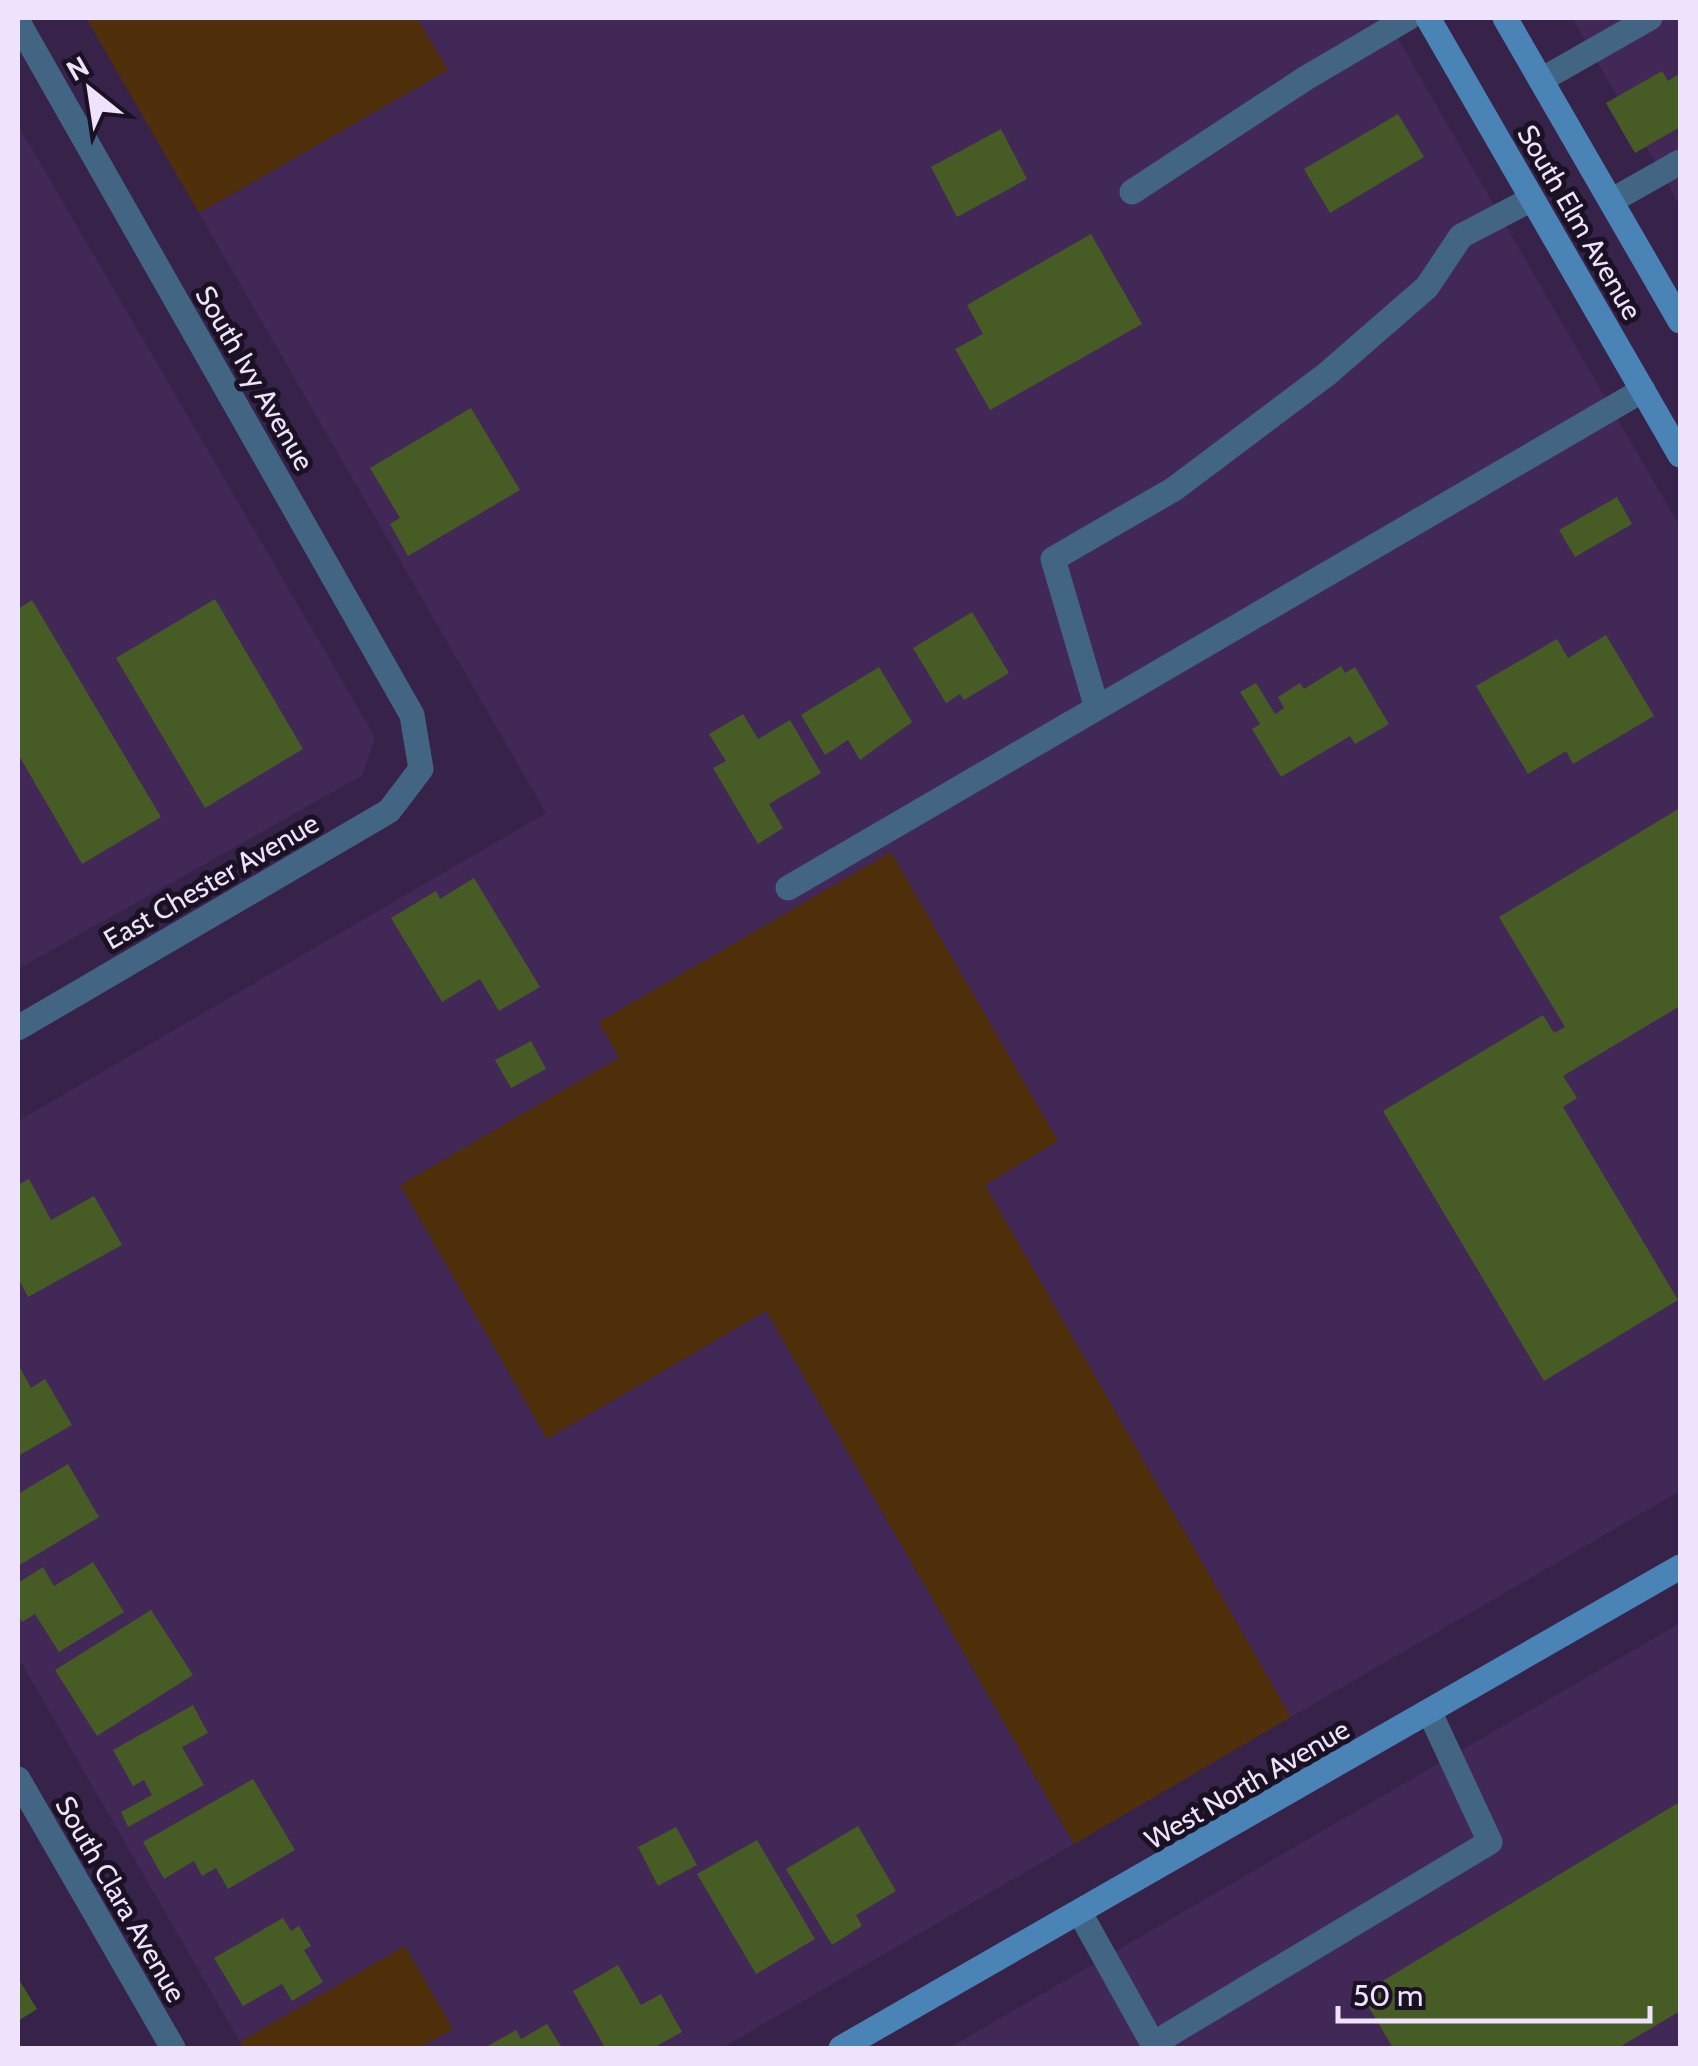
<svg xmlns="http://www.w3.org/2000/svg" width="1698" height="2066" font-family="Cabin,sans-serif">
  <rect width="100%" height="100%" fill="#37224a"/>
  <path fill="#412856" d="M417,18H1386L1680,527V1491L1291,1717L984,1184L600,1023L620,1058L400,1185L547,1439L766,1311L1074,1844L722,2048H419L452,2028L405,1947L240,2042L18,1657V1121L546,813L199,213L447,70Z
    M1572,18H1680V206L1631,120Z
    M18,125L375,737L363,775L18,969Z
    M1680,1623V2048H950L954,2045Z"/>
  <path fill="#4f300b" d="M86,18H417L448,70L199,213Z
    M891,852L1058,1141L985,1185L1291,1717L1074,1844L766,1311L547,1439L400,1185L619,1058L599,1022Z
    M405,1946L453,2029L419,2048H244L240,2042Z"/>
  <path fill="#475c25" d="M1662,71L1668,81L1680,73V127L1635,153L1606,103Z
    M1398,114L1424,157L1330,213L1304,169Z
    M1001,129L1027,179L957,217L931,167Z
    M1091,234L1142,324L990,410L955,349L983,334L967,305Z
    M471,408L520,490L408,556L390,524L400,518L370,468Z
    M1617,497L1632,524L1575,557L1559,530Z
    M215,599L303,749L205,808L116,658Z
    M32,600L161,817L82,864L18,754V609Z
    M972,612L1009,673L964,700L960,694L946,703L913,648Z
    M1606,635L1654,716L1573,764L1566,751L1528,774L1476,686L1557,639L1568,658Z
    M1341,666L1345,673L1355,667L1389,724L1355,744L1350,736L1281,777L1252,729L1260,724L1240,692L1256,683L1275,714L1284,708L1278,697L1300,683L1304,689Z
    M879,667L912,722L860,760L848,740L825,755L801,715Z
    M743,714L758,739L790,720L821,773L769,804L783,828L758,844L713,768L726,761L709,734Z
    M1680,808V1006L1563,1076L1577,1098L1563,1107L1678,1300L1544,1381L1383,1111L1543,1015L1554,1033L1565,1027L1499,917Z
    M474,878L540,987L499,1011L480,979L442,1002L391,918L436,891L440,899Z
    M531,1041L546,1069L511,1088L495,1060Z
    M29,1179L51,1220L94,1196L122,1245L28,1297L18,1278V1185Z
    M18,1364L31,1388L45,1379L72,1425L18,1456Z
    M68,1464L99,1517L18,1566V1494Z
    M93,1562L124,1612L59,1652L35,1614L22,1622L18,1615V1583L43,1567L54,1586Z
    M151,1610L193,1675L97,1736L55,1670Z
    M193,1705L208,1733L182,1747L204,1785L128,1827L121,1812L152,1795L144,1780L133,1786L113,1750Z
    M253,1779L295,1850L228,1889L216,1868L202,1876L194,1861L164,1879L143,1842Z
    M1678,1803L1680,2011L1618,2048H1393L1361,1994Z
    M858,1826L896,1891L856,1915L862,1926L832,1945L786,1869Z
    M676,1827L697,1865L658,1886L638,1847Z
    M757,1840L815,1939L756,1974L697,1874Z
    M283,1918L291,1931L299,1926L311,1946L304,1950L323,1982L292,2001L282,1984L243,2006L214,1958Z
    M618,1965L641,2005L661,1994L682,2032L653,2048H605L573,1991Z
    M18,1978L37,2009L18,2021Z
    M547,2024L562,2048H484L516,2030L521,2039Z"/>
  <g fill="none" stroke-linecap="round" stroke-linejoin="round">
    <path stroke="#426584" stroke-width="25" d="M1541,80L1650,18
      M1132,192L1306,78L1408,18
      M1611,201L1680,162
      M1096,705L1053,559L1174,489L1327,374L1427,287L1461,236L1532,199
      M788,888L1643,390
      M1080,1913L1153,2044L1490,1842L1430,1713"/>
    <path stroke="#426584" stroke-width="25" d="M18,22L412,715L421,769L389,811L18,1028
      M18,1779L173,2048"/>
    <path stroke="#4a83b5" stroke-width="25" d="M1428,18L1680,455
      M1505,18L1680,321
      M841,2048L1680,1567"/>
  </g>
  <g text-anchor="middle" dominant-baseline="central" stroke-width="10" stroke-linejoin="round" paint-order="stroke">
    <g font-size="28" fill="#efe2fc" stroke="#1a1122">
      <text transform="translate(1580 222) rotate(60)">South Elm Avenue</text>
      <text transform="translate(255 378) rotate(60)">South Ivy Avenue</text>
      <text transform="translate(211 881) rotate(-30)">East Chester Avenue</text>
      <text transform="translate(1247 1784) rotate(-30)">West North Avenue</text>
      <text transform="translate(121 1899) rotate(60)">South Clara Avenue</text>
    </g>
  </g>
  <rect width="1698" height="2066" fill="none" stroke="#efe2fc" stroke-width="40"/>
  <g transform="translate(90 90) rotate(330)" stroke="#1a1122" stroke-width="8" paint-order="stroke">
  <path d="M0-8L18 38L0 25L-18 38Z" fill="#efe2fc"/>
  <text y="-15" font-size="28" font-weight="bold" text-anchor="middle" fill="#efe2fc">N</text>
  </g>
  <path d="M1338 2006v15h312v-15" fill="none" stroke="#efe2fc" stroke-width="5"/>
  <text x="1353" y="2006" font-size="30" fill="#efe2fc" stroke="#1a1122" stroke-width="8" paint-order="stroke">50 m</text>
</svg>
